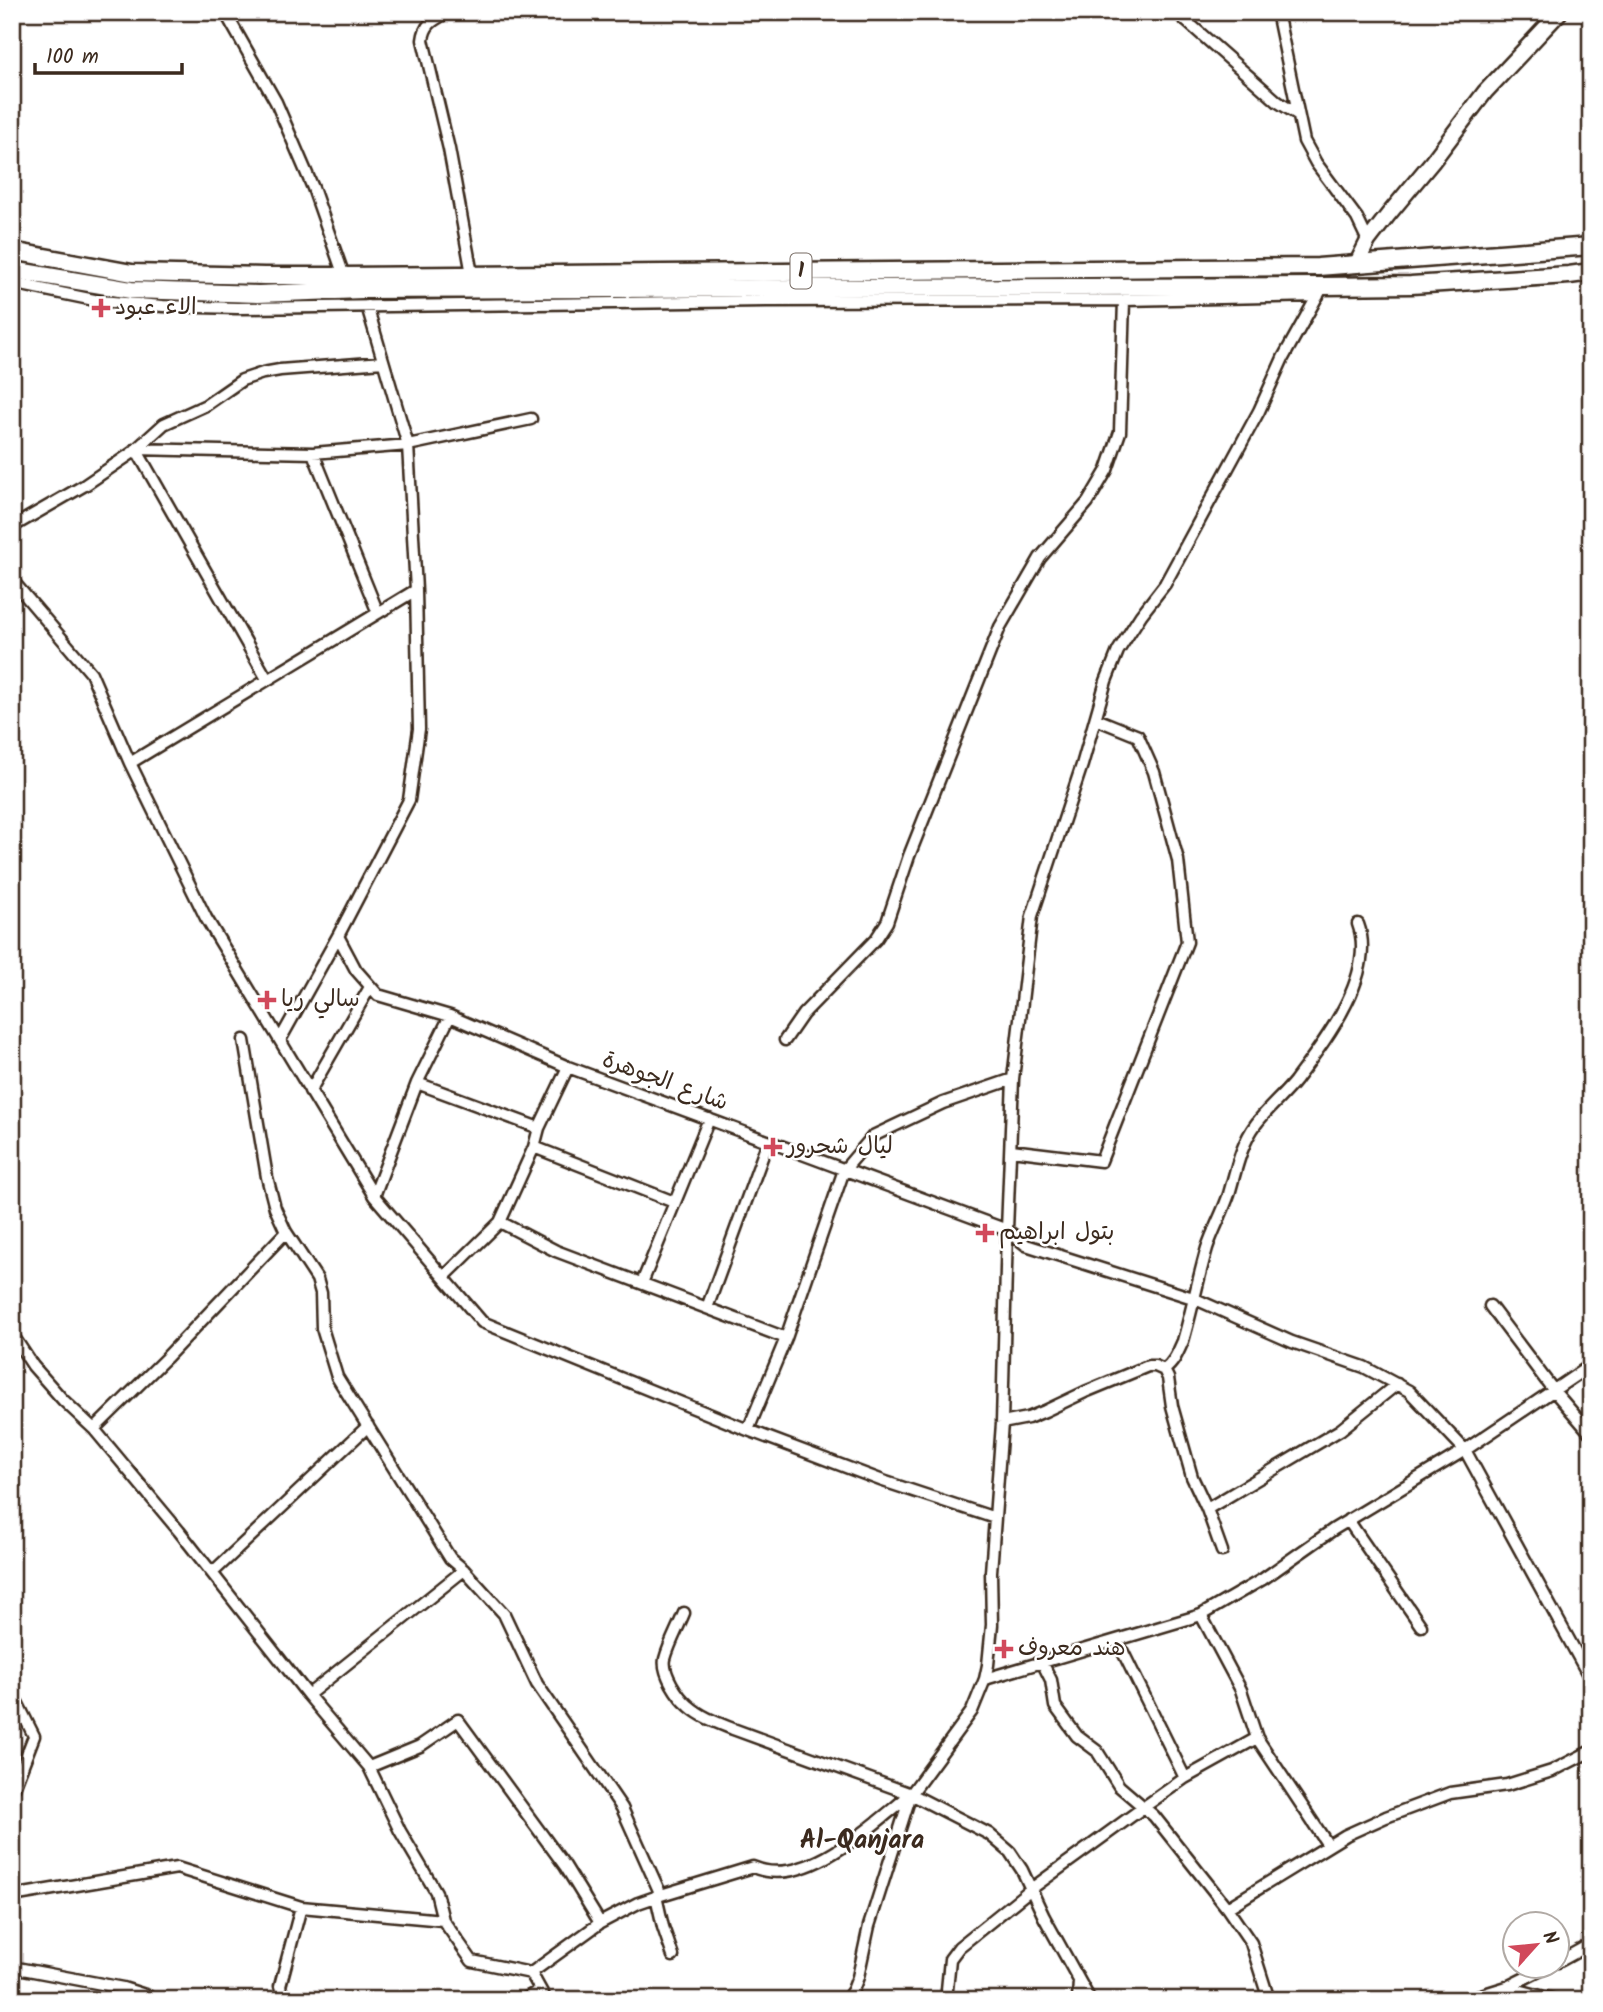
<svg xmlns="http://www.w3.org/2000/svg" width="1603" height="2012" font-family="Kalam,'Playpen Sans Arabic',sans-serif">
  <rect width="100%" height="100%" fill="#fff"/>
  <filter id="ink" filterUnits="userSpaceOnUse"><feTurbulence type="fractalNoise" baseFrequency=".0143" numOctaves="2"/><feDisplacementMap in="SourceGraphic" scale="14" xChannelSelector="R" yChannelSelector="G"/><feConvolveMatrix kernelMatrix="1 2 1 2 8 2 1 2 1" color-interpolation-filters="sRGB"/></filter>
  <g filter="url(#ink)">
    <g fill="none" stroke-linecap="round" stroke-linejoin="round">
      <defs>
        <path id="street" d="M225,12L276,102L313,188L344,276
          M448,12C434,20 425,23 423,40L449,149L472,274
          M1176,12L1278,102L1297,114
          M1277,12L1304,141L1316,163L1357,218L1368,241
          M12,283L99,301L163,306L237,308L766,301L1124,300L1318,296
          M136,449L313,453L408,445L531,419
          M136,449L267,679
          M313,453L378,613
          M12,527L85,485L132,453L164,424L206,405L242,380L263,373L280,370L383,362
          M12,580L91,673L130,763L206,918L374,1196L482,1322L748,1430L883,1481L995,1518
          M130,763L416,590
          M338,936L356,970L378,995L450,1016L568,1067L1007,1230L1026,1245L1193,1298L1292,1342L1364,1367L1409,1391L1465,1450L1591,1680
          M244,1040L267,1177L275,1208L286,1232L317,1279L321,1293L322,1328L337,1377L450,1558L464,1570L504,1614L537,1684L622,1808L661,1895L753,1867C805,1890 872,1825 910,1795
          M280,1040L338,936L409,800L419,729L416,590L408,445L367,306
          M785,1040L803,1014L876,939L887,922L909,856L1000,627L1040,558L1088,502L1107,470L1120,432L1124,300
          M417,1083L539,1128
          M310,1091L370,987
          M534,1147L674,1202
          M1011,1150L1101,1161L1187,942L1178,860L1154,772L1138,736L1096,719
          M374,1196L417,1083L450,1016
          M500,1222L556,1251L786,1338
          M444,1277L500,1222L534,1147L539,1128L568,1067
          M642,1283L709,1119
          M1490,1306L1554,1391L1591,1434
          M707,1308L768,1141
          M12,1334L33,1366L63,1400L94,1429L179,1531L308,1695L369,1767L400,1831L436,1892L443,1920
          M1164,1370C1174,1363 1178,1352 1183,1341C1192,1310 1198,1279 1207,1248C1213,1230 1223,1212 1229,1194C1236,1170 1241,1144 1256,1124C1267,1109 1283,1096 1295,1081C1324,1042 1377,975 1358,924
          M1002,1423L1028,1418L1045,1411L1085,1392L1148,1366H1155L1164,1370L1168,1378L1172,1406L1192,1477L1207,1509L1222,1551
          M94,1429L166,1358L286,1232
          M748,1430L786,1338L844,1170L873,1136L943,1103L1013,1079
          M1207,1509L1340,1430L1397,1384
          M1348,1520L1421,1626
          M212,1573L368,1426
          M684,1613C678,1628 669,1644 665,1659C662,1673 678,1697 689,1706C701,1717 718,1723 733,1729L911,1794L989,1834L1010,1852L1022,1870L1044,1917L1090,2000
          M1201,1615L1241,1690L1257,1738L1328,1845
          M1117,1640L1185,1778
          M1042,1662L1051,1680L1055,1706L1077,1736L1097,1751L1119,1786L1154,1816L1227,1908L1251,1943L1269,2000
          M985,1679L1201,1615L1263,1579L1334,1529L1465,1450L1591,1365
          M308,1695L464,1570
          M12,1699L18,1704L34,1736L12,1793
          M369,1767L420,1746L458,1720L565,1866L600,1923
          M12,1896L177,1868L301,1907L443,1920L472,1961L531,1973L546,2000
          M656,1896L663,1927L673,1956
          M1227,1908L1346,1835L1386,1817L1450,1793L1507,1785L1552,1771L1591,1751
          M1558,1962L1591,1944
          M12,1967L123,1988L148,1996L150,2000
          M531,1973L600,1923L638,1903L661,1895
          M1507,1987L1556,2000
          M284,2000L280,1986L301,1907
          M523,2000L540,1990
          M846,2000L853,1990L858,1977L869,1926L911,1794L972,1711L985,1679L988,1665L992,1625L991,1572L1002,1423L1007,1230L1013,1079L1032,916L1082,765L1106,681L1118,651L1141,615L1165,584L1259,411L1283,358L1323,286
          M946,2000L950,1959L959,1947L1031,1889L1144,1807L1185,1778L1257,1738
          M1078,2000L1079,1980
          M1465,2000L1507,1987L1549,1966"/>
        <path id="secondary" d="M1356,265L1368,241L1388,215L1432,162L1485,92L1560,12"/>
        <path id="primary" d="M12,251L132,273L264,276H344L1318,267L1591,246
          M12,270L131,290L258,294L362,290L1323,286L1411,285L1569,275L1591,272"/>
      </defs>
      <use href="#street" stroke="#3b2a1e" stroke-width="15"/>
      <use href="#secondary" stroke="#3b2a1e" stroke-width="19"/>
      <use href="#primary" stroke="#3b2a1e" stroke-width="21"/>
      <use href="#street" stroke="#fff" stroke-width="10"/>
      <use href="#secondary" stroke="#fff" stroke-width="14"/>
      <use href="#primary" stroke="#fff" stroke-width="16"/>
    </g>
  </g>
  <g fill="#d1495b" stroke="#fff" stroke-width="2.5">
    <path d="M97.5 297.5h7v7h7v7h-7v7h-7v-7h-7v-7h7z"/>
    <path d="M263.5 989.5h7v7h7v7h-7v7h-7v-7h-7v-7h7z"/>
    <path d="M769.5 1136.5h7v7h7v7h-7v7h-7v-7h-7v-7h7z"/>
    <path d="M981.5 1222.5h7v7h7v7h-7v7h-7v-7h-7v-7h7z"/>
    <path d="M1000.5 1638.5h7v7h7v7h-7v7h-7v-7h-7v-7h7z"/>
  </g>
  <g text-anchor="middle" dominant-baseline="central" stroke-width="5" stroke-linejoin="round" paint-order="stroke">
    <rect fill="#fff" stroke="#766a62" stroke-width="2" x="790.5" y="253.5" width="21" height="35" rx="5"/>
    <g font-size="21" font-weight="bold" fill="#3b2a1e">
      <text x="801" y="271">1</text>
    </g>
    <g font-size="23" fill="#3b2a1e" stroke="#fff" text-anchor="start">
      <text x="115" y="308">الاء عبود</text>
      <text x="281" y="1000">سالي ريا</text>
      <text x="787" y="1147">ليال شحرور</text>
      <text x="999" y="1233">بتول ابراهيم</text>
      <text x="1018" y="1649">هند معروف</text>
    </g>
    <g font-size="23" fill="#3b2a1e" stroke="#fff">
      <text transform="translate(665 1082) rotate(20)">شارع الجوهرة</text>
    </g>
    <g font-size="26" font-weight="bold" fill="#3b2a1e" stroke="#fff">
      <text x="862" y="1841">Al-Qanjara</text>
    </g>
  </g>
  <rect width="1603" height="2012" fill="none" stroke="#fff" stroke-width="42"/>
  <rect x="21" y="21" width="1561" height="1970" fill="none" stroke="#3b2a1e" stroke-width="2.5" filter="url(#ink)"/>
  <g transform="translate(1536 1945) rotate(63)"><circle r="33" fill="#ffffff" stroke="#b1aaa5" stroke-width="2"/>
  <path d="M0-5L12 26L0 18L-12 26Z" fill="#d1495b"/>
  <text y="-10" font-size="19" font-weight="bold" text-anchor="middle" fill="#3b2a1e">N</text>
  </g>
  <path d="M35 63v10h147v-10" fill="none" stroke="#3b2a1e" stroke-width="3.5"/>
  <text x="46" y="63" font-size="21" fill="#3b2a1e" stroke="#ffffff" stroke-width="5" paint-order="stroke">100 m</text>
</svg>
